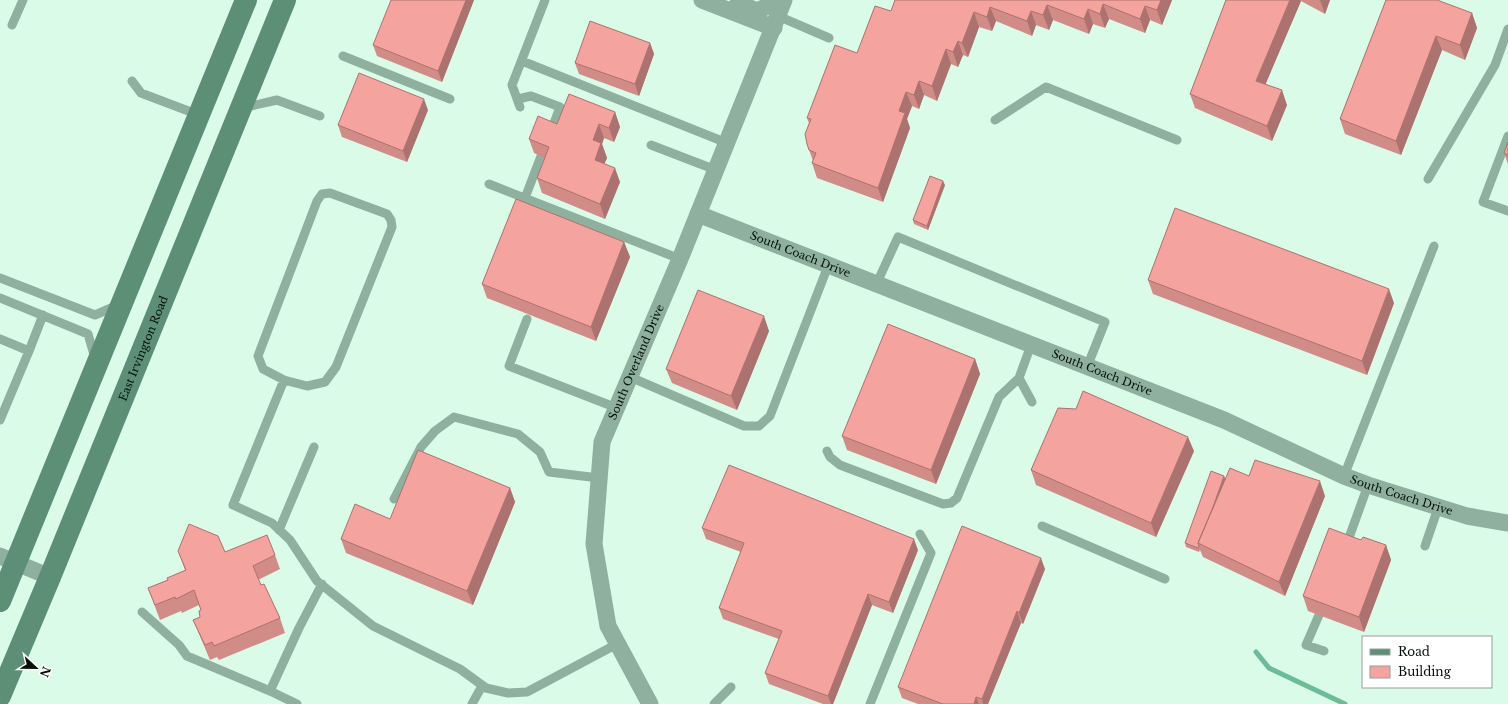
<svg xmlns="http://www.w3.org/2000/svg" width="1508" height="704" font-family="'Libre Baskerville',serif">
  <rect width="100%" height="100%" fill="#d9fbe8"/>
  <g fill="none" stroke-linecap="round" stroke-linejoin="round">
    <path stroke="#6cbc96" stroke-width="5" d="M1256,652L1269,668L1345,704"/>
    <path stroke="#8fb09e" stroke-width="9" d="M778,16L829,38
      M12,25L23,0
      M343,56L450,99
      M522,61L727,143
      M132,81L141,93L199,115
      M518,99L531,96L560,107L550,134
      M520,107L512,85L545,0
      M242,108L277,100L320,116
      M995,120L1046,87L1177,140
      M1508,136L1483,202L1508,211
      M651,145L716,170
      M1428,179L1495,65L1508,29
      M489,184L680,259
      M525,198L541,156
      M0,278L95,315L118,305
      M876,285L898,237L1105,322L1087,367
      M0,298L88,334L95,358
      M527,319L509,366L617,408
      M0,339L29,351L0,420
      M29,351L43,315
      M630,377L744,426H759L770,416L828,266
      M1019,378L1032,402
      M284,380L263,369L258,356L317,201L322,194L330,193L387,214L391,220L392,227L336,367L325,382L307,386L284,380L233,505L272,523L290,540L317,581L373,626L460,669L486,688L508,693L527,692L617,644
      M827,451L830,457L840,465L943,504L951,503L957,498L999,397L1019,378L1031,345
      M1344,476L1434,246
      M394,499L421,447L435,431L454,417L518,434L540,452L549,472L599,478
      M1042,526L1165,579
      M279,530L314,447
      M1346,546L1368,485
      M1425,546L1438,508
      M142,612L179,645L187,656L270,691L299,628L322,584
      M1319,615L1306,645L1324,651
      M270,691L297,704
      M472,704L482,686
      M714,704L731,687
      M870,704L931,553L920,534"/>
    <g stroke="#8fb09e" stroke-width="17">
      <path d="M702,0L774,28"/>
      <path d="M738,3L757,11L781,0"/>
      <path id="s1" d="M698,214L1224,420L1344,476L1368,485L1467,516L1508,523"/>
      <path d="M0,556L50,577"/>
      <path id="s2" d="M650,704L608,626L594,544L602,442L680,259L784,0"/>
    </g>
    <g stroke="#5d8f76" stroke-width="22">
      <path d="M0,601L246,0"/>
      <path id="s3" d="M0,696L50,577L285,0"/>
    </g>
  </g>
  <path fill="#d28c88" d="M474,0L442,82L377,56L373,45Z
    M895,0H1172L1162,25L1150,20L1145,33L1109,19L1105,28L1093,24L1089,34L1053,20L1049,30L1036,25L1032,36L996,21L992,31L979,27L968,57L963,55L958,67L951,64L937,101L924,95L919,109L912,106L907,119L910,128L883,202L817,178L812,163L813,161L807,144L809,123L807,118L891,11Z
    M1226,0H1330L1325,14L1301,1L1265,84L1287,105L1272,141L1195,108L1190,94Z
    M1386,0L1472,13L1477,28L1465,60L1442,50L1401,155L1345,134L1340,119Z
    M650,43L654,54L639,96L579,74L575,63Z
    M428,110L407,162L342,137L338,125Z
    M615,112L620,127L614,142L604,138L602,144L607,158L604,164L620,182L605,219L542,193L537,178L545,158L534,153L529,139L557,124Z
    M1508,142V164L1504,153Z
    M945,185L928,230L914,224L913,220Z
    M624,242L630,257L596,341L487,298L482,284Z
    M1148,280L1394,303L1367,375L1153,294Z
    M769,331L737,410L672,383L666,369Z
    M975,359L980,374L936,484L847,450L842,436Z
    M1194,451L1156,537L1036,485L1031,470Z
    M1249,476L1325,496L1285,596L1203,557L1200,550L1199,552L1186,547L1185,543L1225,479Z
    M510,488L515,502L473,605L346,553L341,539Z
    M702,528L918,550L893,613L872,605L833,704H823L769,684L765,673L779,639L723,619L719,608L741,552L706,539Z
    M1361,540L1386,545L1391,560L1364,632L1308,611L1303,596Z
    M178,551L275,555L280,569L258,580L261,585L280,618L285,633L219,660L217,657L210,660L199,634L193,620L200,617L201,610L199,605L182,613L181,611L160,620L148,588L168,580L185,570Z
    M1045,569L1023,624L1021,623L988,704H918L902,698L898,687Z"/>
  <path fill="#ab726f" d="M466,0H474L442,82L438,71Z
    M1161,0H1172L1162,25L1157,10Z
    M1290,0H1300L1301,1L1261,95L1256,81Z
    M1320,0H1330L1325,14Z
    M1103,4L1109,19L1105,28L1100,14Z
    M1047,5L1053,20L1049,30L1043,15Z
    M1145,6L1150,20L1145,33L1140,19Z
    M990,7L996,21L992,31L987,17Z
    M1088,9L1093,24L1089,34L1084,19Z
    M1031,11L1036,25L1032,36L1027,21Z
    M974,12L979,27L968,57L962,43Z
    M1472,13L1477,28L1465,60L1460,45Z
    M1436,36L1442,50L1401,155L1396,141Z
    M958,41L963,55L958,67L953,52Z
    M650,43L654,54L639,96L635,84Z
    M946,49L951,64L937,101L932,86Z
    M919,81L924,95L919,109L914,95Z
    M1282,90L1287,105L1272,141L1267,126Z
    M906,92L912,106L907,119L910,128L883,202L878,188L899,111Z
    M424,99L428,110L407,162L403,151Z
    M615,112L620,127L614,142L609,128Z
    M599,124L604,138L602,144L607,158L600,174L595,160L593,140Z
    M615,168L620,182L605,219L600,204Z
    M943,181L945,185L928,230L927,226Z
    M624,242L630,257L596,341L591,327Z
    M1389,289L1394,303L1367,375L1362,361Z
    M764,316L769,331L737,410L731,396Z
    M975,359L980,374L936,484L931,470Z
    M1188,437L1194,451L1156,537L1151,523Z
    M1224,476L1226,480L1200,544Z
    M1320,481L1325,496L1285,596L1279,582Z
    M510,488L515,502L473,605L467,591Z
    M914,539L918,550L893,613L889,602Z
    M1386,545L1391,560L1364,632L1359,617Z
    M1041,558L1045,569L1023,624L1019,613Z
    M868,594L872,605L833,704H831L828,696Z
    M1017,611L1021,623L988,704H983L982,699Z
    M976,697L979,704H974Z"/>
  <path fill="#f4a39e" stroke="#ab726f" d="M391,0H466L438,71L373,45Z
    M895,0H1161L1157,10L1145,6L1140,19L1103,4L1100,14L1088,9L1084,19L1047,5L1043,15L1031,11L1027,21L990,7L987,17L974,12L962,43L958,41L953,52L946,49L932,86L919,81L914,95L906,92L899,111L905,113L878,188L812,163L816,153L809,150L807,144L805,134L811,119L807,118L835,45L857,53L875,6L891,11Z
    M1226,0H1290L1256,81L1282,90L1267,126L1190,94Z
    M1386,0H1437L1472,13L1460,45L1436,36L1396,141L1340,119Z
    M590,21L650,43L635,84L575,63Z
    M359,73L424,99L403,151L338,125Z
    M569,94L615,112L609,128L599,124L593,140L601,143L595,160L615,168L600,204L537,178L549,147L529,139L538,116L557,124Z
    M1508,142V155L1504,153Z
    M930,176L943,181L927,226L913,220Z
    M516,199L624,242L591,327L482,284Z
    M1175,208L1389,289L1362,361L1148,280Z
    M698,290L764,316L731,396L666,369Z
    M888,324L975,359L931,470L842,436Z
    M1083,391L1188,437L1151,523L1031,470L1058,408L1076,409Z
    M418,450L510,488L467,591L341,539L355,504L390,519Z
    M1255,460L1320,481L1279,582L1198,543L1230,468L1249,476Z
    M729,465L914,539L889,602L868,594L828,696L765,673L782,631L719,608L744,543L702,528Z
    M1211,471L1224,476L1213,507L1198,543L1199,546L1198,548L1185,543Z
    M189,524L218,536L225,552L267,535L275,555L253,566L261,585L264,584L280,618L214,646L212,642L205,645L193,620L200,617L199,611L201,610L194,590L176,599L175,597L155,605L148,588L168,580L167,578L186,570L178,551Z
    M962,526L1041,558L1019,613L1017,611L982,699L976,697L974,704H943L898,687Z
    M1329,528L1361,540L1363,537L1386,545L1359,617L1303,596Z"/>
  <g text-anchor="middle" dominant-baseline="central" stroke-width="3" stroke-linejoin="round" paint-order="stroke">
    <g font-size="11" fill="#040f09" stroke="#fff">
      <text stroke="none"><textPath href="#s1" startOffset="110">South Coach Drive</textPath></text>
      <text stroke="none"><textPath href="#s3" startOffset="376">East Irvington Road</textPath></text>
      <text stroke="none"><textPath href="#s2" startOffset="361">South Overland Drive</textPath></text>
      <text stroke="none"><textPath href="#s1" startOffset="434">South Coach Drive</textPath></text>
      <text stroke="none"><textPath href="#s1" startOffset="758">South Coach Drive</textPath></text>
    </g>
  </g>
  <rect x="1362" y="636" width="130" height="52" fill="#ffffff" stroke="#9b9f9d"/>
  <rect x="1370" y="649" width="20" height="6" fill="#5d8f76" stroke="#9b9f9d"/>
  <text x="1398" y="656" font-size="12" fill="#040f09">Road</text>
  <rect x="1370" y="666" width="20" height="12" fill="#f4a39e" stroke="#9b9f9d"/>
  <text x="1398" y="676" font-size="12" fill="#040f09">Building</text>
  <g transform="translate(36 668) rotate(112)" stroke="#ffffff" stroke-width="3" paint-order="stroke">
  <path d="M0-3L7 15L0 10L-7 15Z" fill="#040f09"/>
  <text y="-6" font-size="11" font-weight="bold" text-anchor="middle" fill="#040f09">N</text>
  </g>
</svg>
